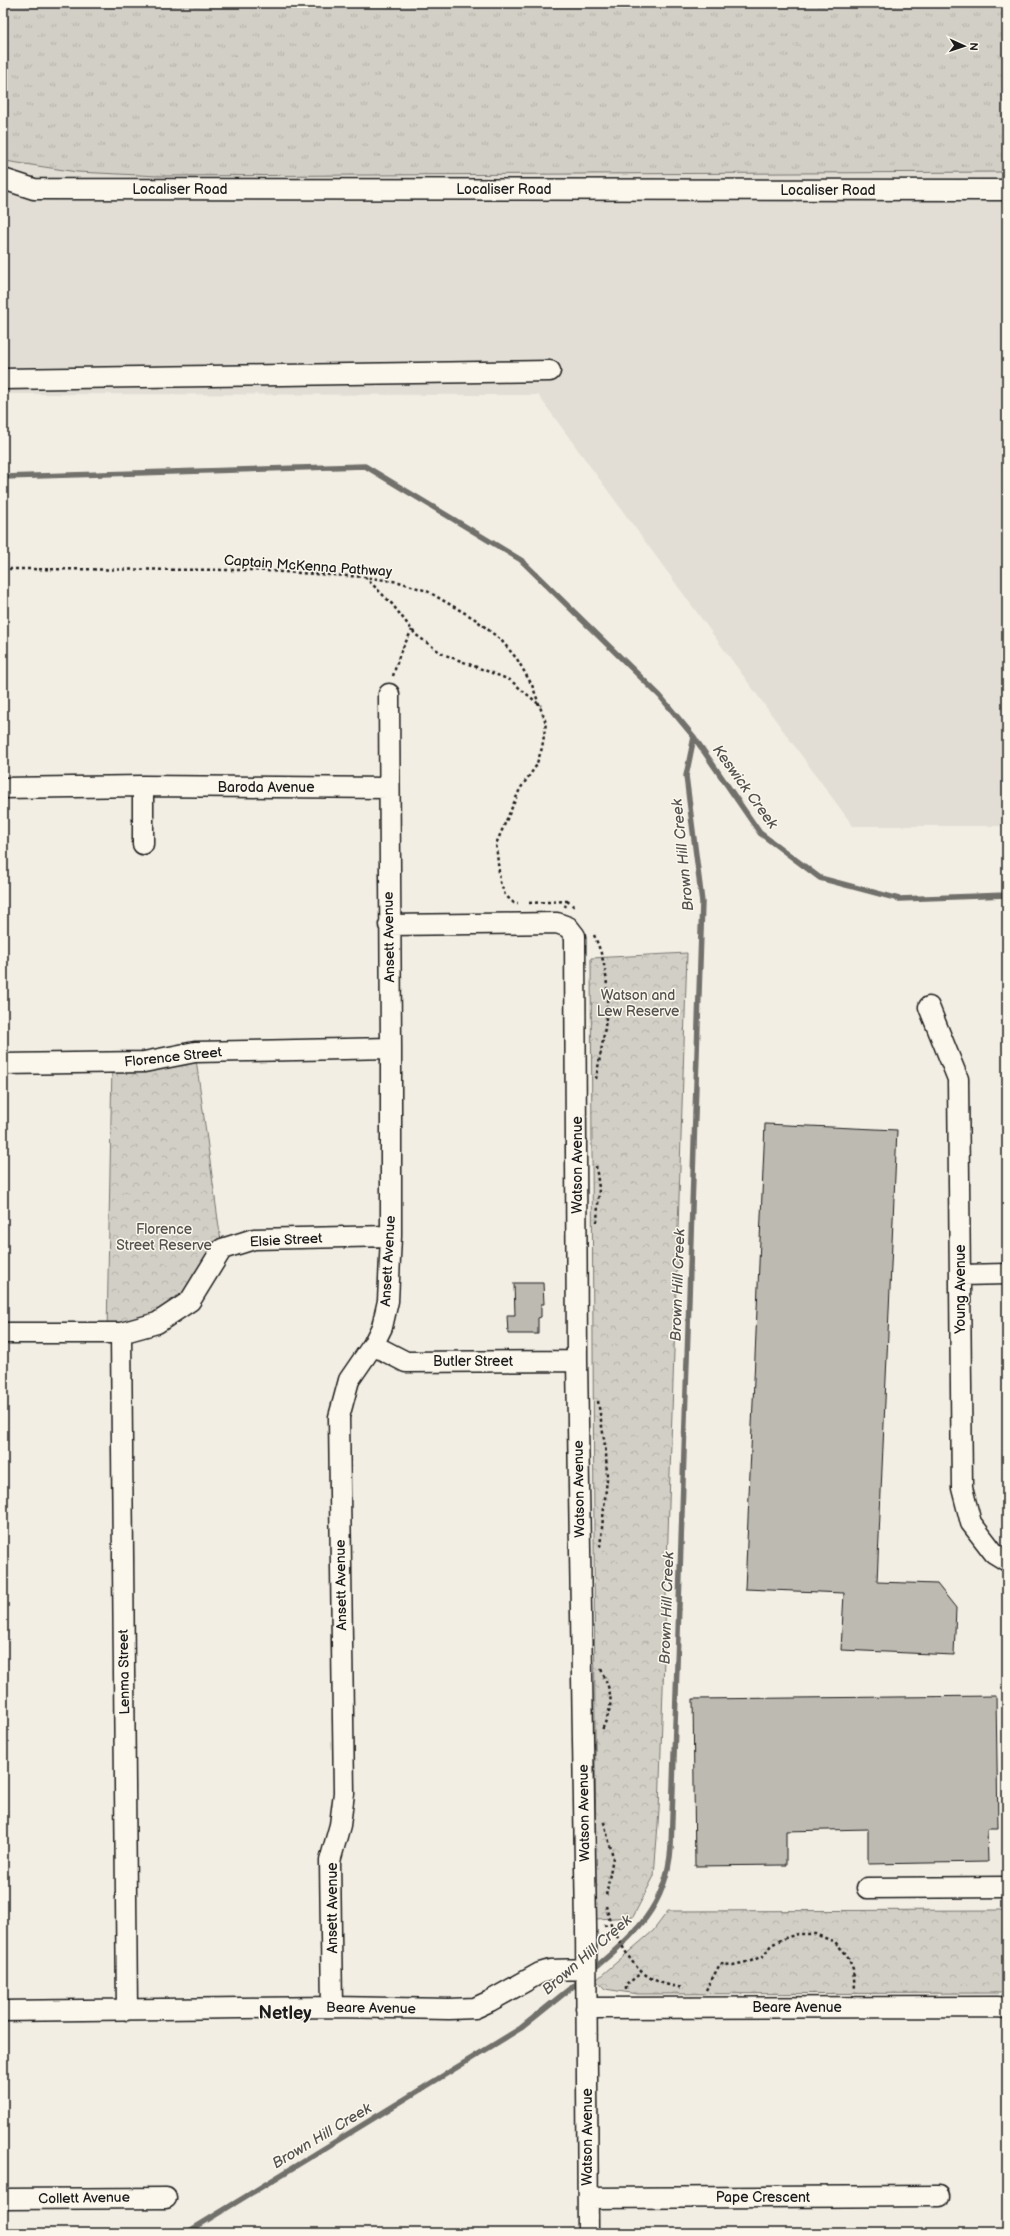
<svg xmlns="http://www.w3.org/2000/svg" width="1010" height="2236" font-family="'Balsamiq Sans',sans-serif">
  <defs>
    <pattern id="grass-tufts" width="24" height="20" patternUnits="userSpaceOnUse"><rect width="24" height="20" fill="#d2cfc6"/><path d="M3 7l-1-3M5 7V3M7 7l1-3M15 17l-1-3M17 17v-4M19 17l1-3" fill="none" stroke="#b4b1aa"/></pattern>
    <pattern id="forest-crowns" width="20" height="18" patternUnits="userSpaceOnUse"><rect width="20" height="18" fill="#d2cfc6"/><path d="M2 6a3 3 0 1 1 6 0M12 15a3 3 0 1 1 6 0" fill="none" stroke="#b4b1aa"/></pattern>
  </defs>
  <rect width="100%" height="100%" fill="#f2eee4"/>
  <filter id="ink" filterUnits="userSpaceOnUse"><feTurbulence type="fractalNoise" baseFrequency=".025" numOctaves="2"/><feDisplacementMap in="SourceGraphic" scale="8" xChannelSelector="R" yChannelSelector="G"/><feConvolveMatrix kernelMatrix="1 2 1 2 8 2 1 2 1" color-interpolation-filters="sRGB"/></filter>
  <g filter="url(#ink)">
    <path fill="#e2ded5" d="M3,3H1007V826H853L538,395L3,394Z"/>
    <path fill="url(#grass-tufts)" stroke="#777671" d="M3,3H1007V172L159,176L77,172L5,161L3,160Z"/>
    <path fill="url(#forest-crowns)" stroke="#777671" d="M687,953L659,1811L654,1876L633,1917L596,1919L591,958Z
      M195,1052L222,1249L190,1301L107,1333L112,1063Z
      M1007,1910V1993L637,1994L605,1989L596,1980L653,1931L668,1911Z"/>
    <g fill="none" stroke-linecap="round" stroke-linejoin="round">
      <path stroke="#716f6b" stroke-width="5.5" d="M3,477L365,466L521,560L660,696L694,737L760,833L820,878L899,899L1007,895
        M591,1971C635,1934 666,1908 671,1848L702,902L686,776L694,737
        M186,2233L521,2028L582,1979"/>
    </g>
    <path fill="#bdbab1" stroke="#1c1c1c" d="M765,1124L897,1130L877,1582L937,1584L956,1608L954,1655L841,1650L844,1593L745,1589Z
      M514,1283H543L544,1304H541V1317L538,1318V1334H508L507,1315H515Z
      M996,1696L998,1829H987L988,1862L868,1864V1829L786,1831V1865L695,1866L693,1699Z"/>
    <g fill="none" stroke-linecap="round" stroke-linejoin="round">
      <defs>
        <path id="minor" d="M3,179L34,189L1007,190
          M3,379L550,371
          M3,788L143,786L389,788
          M143,844V786
          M389,925L557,923L568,927L575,936L577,1361L586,1927L588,2233
          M929,1007L958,1079L962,1488L971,1523L994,1553L1007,1561
          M3,1064L144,1062L195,1052L391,1048
          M960,1275L1007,1274
          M3,1333H121L157,1323L190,1301L222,1249L254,1239L391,1236
          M121,1333L127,2010
          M373,1345L406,1362L577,1361
          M867,1888L1007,1887
          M332,2007L330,1861L340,1825L344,1793L339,1417L349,1380L373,1345L382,1327L388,1301L391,1236V1048L389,694
          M586,2008L997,2007L1007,2008
          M3,2011L332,2007L449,2009L475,2008L490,2001L540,1973L550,1970L586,1969
          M588,2198L939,2196
          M3,2199L166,2198"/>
      </defs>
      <use href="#minor" stroke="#1c1c1c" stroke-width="23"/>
      <path stroke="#1c1c1c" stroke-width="2.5" stroke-dasharray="3 3" stroke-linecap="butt" d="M3,569L251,570L364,577L399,582L427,591L475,619L501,640L517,659L532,685L546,723L542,748L536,766L520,789L496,844L500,882L505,895L514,903H518
        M365,577L392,604L416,635L430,645L443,654L510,680L541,706
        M393,676L400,653L412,630
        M567,901L576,908
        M529,903L567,901L565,907
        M594,935C617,985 605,1027 596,1079
        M596,1166L599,1188L597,1222
        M598,1401L606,1452L607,1479L600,1547
        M601,1669C613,1696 614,1703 602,1730
        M604,1822L613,1857L606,1896
        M611,1925C632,1964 638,1981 684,1988
        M604,1926L611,1925L606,1906
        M626,1990V1985L641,1973
        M706,1990L720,1964L733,1965L751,1961L763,1956L771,1945L785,1938L798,1934H815L835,1942L847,1955L853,1969L855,1988"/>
      <use href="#minor" stroke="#fbf7ec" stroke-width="20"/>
    </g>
  </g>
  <g text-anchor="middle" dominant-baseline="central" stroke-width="3" stroke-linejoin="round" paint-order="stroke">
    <g font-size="14" fill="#1c1c1c" stroke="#fbf7ec">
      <text x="180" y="189">Localiser Road</text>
      <text x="504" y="189">Localiser Road</text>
      <text x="828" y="190">Localiser Road</text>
      <text transform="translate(308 566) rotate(4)">Captain McKenna Pathway</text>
      <text x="266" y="787">Baroda Avenue</text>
      <text transform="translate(389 937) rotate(-91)">Ansett Avenue</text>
      <text transform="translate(173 1057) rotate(-6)">Florence Street</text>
      <text transform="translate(577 1165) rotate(-90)">Watson Avenue</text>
      <text transform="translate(286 1240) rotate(-3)">Elsie Street</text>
      <text transform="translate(388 1261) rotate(-87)">Ansett Avenue</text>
      <text transform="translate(960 1289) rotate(-90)">Young Avenue</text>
      <text x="473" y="1361">Butler Street</text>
      <text transform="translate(579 1489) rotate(-91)">Watson Avenue</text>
      <text transform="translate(341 1585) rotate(-91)">Ansett Avenue</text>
      <text transform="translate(124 1672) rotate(-91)">Lenma Street</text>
      <text transform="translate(584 1813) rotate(-91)">Watson Avenue</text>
      <text transform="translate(332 1908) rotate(-90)">Ansett Avenue</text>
      <text x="797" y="2007">Beare Avenue</text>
      <text transform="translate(371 2008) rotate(1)">Beare Avenue</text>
      <text transform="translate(587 2137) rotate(-90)">Watson Avenue</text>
      <text x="763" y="2197">Pape Crescent</text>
      <text transform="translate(84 2198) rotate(-1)">Collett Avenue</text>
    </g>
    <g font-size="14" fill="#53524f" stroke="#fbf7ec">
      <text x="638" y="995">Watson and<tspan x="638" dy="16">Lew Reserve</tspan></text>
      <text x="164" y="1229">Florence<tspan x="164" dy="16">Street Reserve</tspan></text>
    </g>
    <g font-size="15" font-style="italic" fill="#545351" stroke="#fbf7ec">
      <text transform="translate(745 787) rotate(54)">Keswick Creek</text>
      <text transform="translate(683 855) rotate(-96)">Brown Hill Creek</text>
      <text transform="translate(678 1285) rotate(-88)">Brown Hill Creek</text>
      <text transform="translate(667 1608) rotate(-88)">Brown Hill Creek</text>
      <text transform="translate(587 1955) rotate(-41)">Brown Hill Creek</text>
      <text transform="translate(322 2136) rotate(-31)">Brown Hill Creek</text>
    </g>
    <g font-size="18" font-weight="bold" fill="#1c1c1c" stroke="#fbf7ec">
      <text x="285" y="2013">Netley</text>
    </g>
  </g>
  <rect width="1010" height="2236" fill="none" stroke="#fbf7ec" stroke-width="16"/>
  <rect x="8" y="8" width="994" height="2220" fill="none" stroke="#1c1c1c" stroke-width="1.5" filter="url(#ink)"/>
  <g transform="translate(964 46) rotate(93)" stroke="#fbf7ec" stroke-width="3" paint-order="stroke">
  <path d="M0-3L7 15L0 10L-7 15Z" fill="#1c1c1c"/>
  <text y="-6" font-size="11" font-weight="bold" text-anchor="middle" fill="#1c1c1c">N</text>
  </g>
</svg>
